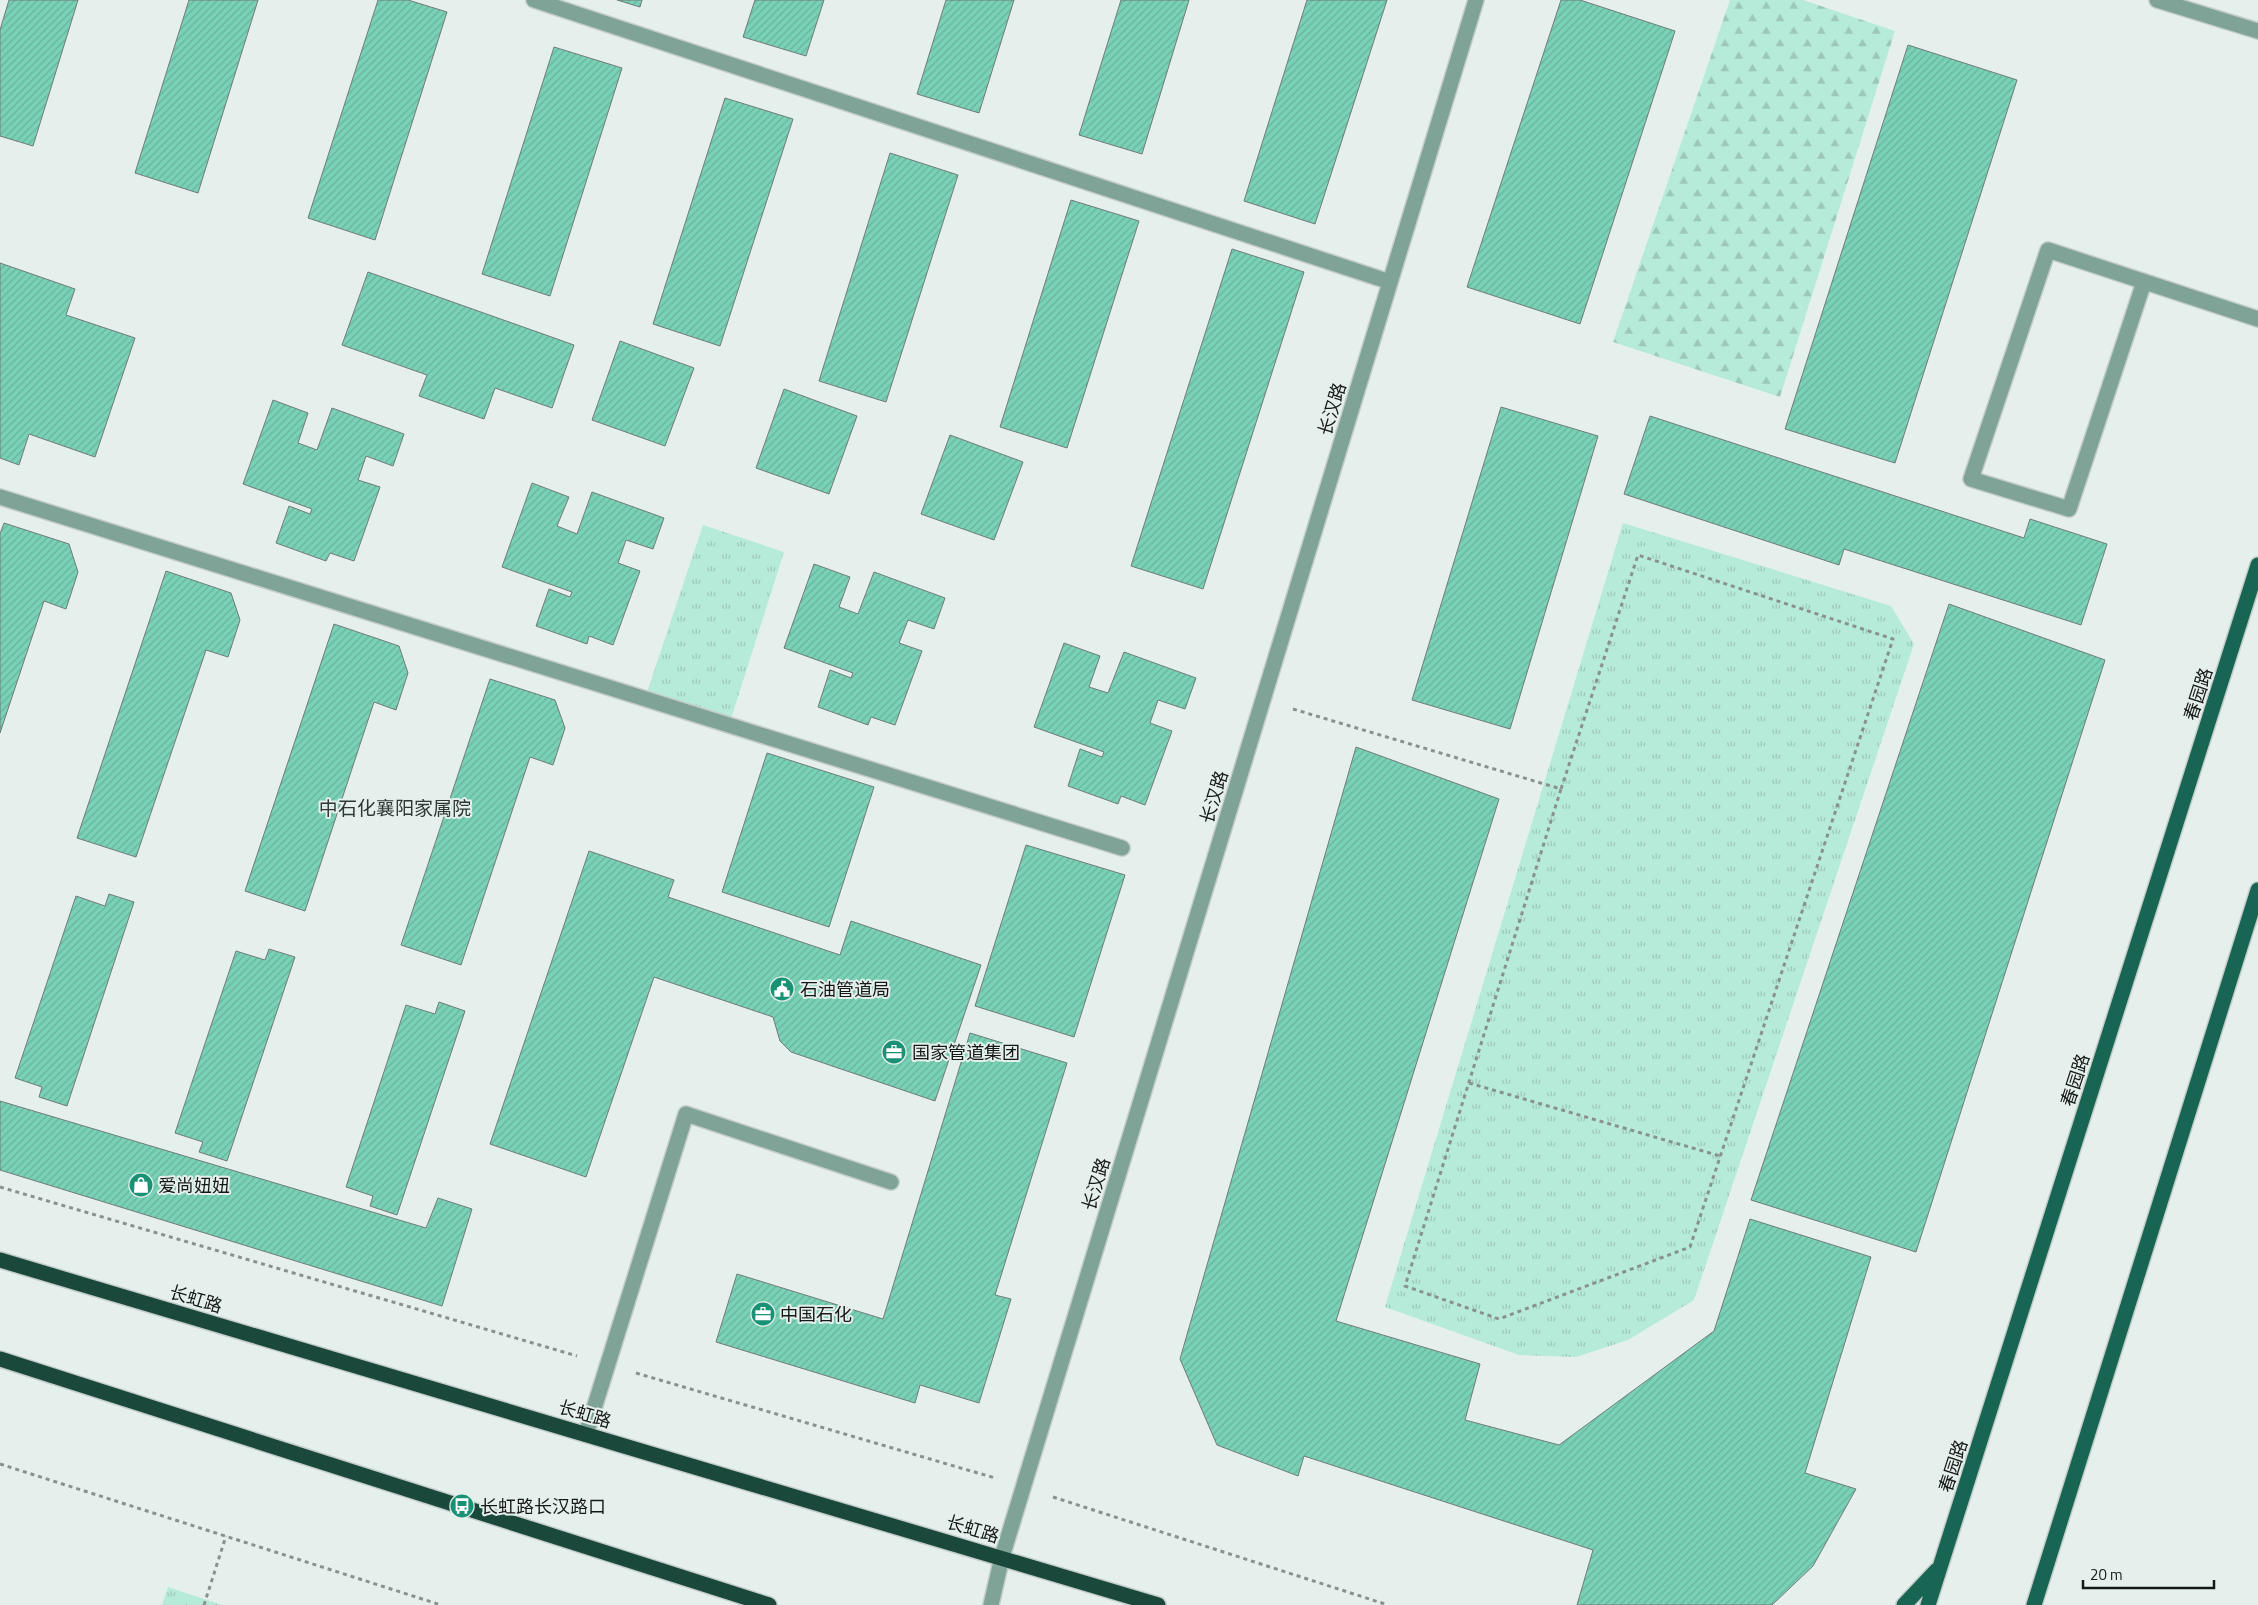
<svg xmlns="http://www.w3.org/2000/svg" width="2258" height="1605" font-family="'Titillium Web','Noto Sans SC',sans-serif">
  <defs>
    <pattern id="forest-firs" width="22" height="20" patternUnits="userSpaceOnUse" patternTransform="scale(1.25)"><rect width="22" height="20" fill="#b6ead9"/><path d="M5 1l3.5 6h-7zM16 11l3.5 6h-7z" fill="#9cc8ba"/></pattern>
    <pattern id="park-tufts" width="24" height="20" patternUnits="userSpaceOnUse" patternTransform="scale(1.25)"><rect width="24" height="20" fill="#b6ead9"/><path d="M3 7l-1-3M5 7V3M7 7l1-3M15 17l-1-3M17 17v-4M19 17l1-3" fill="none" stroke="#9cc8ba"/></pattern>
    <pattern id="building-hatch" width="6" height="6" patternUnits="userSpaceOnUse" patternTransform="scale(1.25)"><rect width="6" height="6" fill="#79d1b6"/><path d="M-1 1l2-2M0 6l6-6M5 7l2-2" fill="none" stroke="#68b39c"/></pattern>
  </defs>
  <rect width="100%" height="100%" fill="#e5f0ec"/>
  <path fill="url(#forest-firs)" d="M1730,0H1803L1895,31L1780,397L1613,342Z"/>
  <path fill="url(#park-tufts)" d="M1623,523L1891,606L1914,644L1694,1300L1628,1340L1576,1357L1519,1355L1385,1307Z
    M703,525L784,552L729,725L645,698Z
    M168,1587L222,1605H162Z"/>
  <path fill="url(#building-hatch)" stroke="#717b77" d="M9,0H78L33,146L0,136V30Z
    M189,0H258L198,193L135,173Z
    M378,0H408L447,12L375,240L308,218Z
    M617,0H642L640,7Z
    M755,0H824L806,56L743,37Z
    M946,0H1014L979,113L917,94Z
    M1121,0H1189L1142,154L1079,135Z
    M1307,0H1387L1315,224L1244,201Z
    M1561,0H1580L1675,31L1580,324L1467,287Z
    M1908,45L2017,80L1895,463L1785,429Z
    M554,47L622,68L550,296L482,274Z
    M725,98L793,119L720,346L653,324Z
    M890,153L958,175L886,402L819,381Z
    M1071,200L1139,221L1067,448L1000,427Z
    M1232,249L1304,272L1203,589L1131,566Z
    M0,263L75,289L66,315L135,338L95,457L29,434L19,465L0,458Z
    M368,272L574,345L552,408L495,388L484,419L419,396L427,375L342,345Z
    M620,341L694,368L665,446L592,420Z
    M784,389L857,416L829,494L756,468Z
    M273,400L308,413L298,443L317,450L332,408L404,434L393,466L366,456L358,480L380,487L354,561L330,553L326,561L276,543L289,506L310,514L312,509L243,484Z
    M1501,407L1598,436L1510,729L1412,700Z
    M1650,416L2024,538L2030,519L2107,544L2081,625L1844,549L1839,565L1624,494Z
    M950,435L1023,462L994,540L921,514Z
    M532,483L569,497L557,526L577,534L592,492L664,518L653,549L626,540L618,563L640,571L613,645L589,636L587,644L536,626L549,589L570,597L572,592L502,567Z
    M4,523L69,544L78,572L66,609L44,601L0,733V534Z
    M814,564L850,577L839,607L858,614L874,572L945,598L934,629L908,620L899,643L922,651L895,725L871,717L868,725L818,707L830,670L851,678L853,673L784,648Z
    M166,571L231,593L240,620L228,657L206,650L136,857L77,838Z
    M1949,604L2105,660L1916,1252L1751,1200Z
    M334,624L399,646L408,673L396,710L374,702L305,911L245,891Z
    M1064,643L1100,656L1089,687L1108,693L1124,652L1196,678L1185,709L1158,700L1150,723L1172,731L1145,805L1121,796L1118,804L1068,786L1080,749L1102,757L1104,752L1034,727Z
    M490,679L555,700L565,728L553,765L530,757L461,965L401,945Z
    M1356,747L1499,799L1336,1321L1480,1364L1465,1420L1559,1445L1714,1331L1750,1219L1871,1257L1805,1473L1856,1489L1813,1566L1772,1605H1577L1593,1550L1304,1456L1298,1476L1217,1445L1180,1359Z
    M767,753L874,787L829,927L722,892Z
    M1026,845L1125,875L1074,1037L975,1006Z
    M589,851L674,880L668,897L840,955L851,921L981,965L935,1101L791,1052L780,1041L773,1017L654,977L586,1177L490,1144Z
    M109,894L134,902L67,1106L39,1097L42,1087L15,1078L76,896L105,906Z
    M269,949L295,957L227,1161L199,1152L203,1142L175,1133L236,951L265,960Z
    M439,1002L465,1011L397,1215L370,1206L373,1196L346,1187L406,1005L435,1014Z
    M970,1033L1067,1063L995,1295L1011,1299L979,1403L920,1385L915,1403L716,1342L737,1274L883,1319Z
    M0,1101L426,1228L438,1198L472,1209L442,1306L0,1170Z"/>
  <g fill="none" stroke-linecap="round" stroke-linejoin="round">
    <defs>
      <path id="lane" d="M534,0L1390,282
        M2157,0L2258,31
        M2144,282L2069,509L1971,479L2048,250L2258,319
        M0,497L1122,848
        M586,1434L686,1114L891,1182"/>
      <path id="street" d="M991,1605L1002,1557L1476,0"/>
      <path id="primary" d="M1904,1605L1937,1570
        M1928,1605L2258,565
        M2034,1605L2258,890"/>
      <path id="highway" d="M0,1260L1158,1605
        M0,1359L769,1605"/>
    </defs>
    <use href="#lane" stroke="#c4cdca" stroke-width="18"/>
    <use href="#street" stroke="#c4cdca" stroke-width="18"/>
    <use href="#primary" stroke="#c4cdca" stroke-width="18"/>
    <use href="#highway" stroke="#c4cdca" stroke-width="18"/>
    <path stroke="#89918e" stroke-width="3" stroke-dasharray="4 4" stroke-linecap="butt" d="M1293,709L1561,789L1405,1286L1499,1319L1690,1247L1893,639L1638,555L1561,789
      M1469,1083L1720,1156
      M0,1187L577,1356
      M636,1373L995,1478
      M0,1464L441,1605
      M1053,1497L1388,1605
      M204,1605L226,1536"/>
    <use href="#lane" stroke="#80a397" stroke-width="15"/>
    <use href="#street" stroke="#80a397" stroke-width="15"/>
    <use href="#primary" stroke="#176552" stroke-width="15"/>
    <use href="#highway" stroke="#1a493c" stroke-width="15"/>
  </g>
  <defs>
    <symbol id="civic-disc" viewBox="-11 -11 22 22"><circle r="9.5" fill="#189175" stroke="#e5f0ec"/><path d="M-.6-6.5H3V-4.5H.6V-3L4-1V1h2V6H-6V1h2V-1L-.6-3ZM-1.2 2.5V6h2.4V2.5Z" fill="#fff"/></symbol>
    <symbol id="office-disc" viewBox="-11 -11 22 22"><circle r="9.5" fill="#189175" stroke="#e5f0ec"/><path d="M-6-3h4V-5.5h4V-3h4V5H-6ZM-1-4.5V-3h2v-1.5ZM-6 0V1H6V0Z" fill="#fff"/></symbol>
    <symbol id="shop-disc" viewBox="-11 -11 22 22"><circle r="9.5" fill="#189175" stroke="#e5f0ec"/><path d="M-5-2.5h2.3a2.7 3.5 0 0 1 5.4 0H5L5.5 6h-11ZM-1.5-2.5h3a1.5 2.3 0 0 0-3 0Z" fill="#fff"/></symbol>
    <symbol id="bus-disc" viewBox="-11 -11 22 22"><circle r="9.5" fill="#189175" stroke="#e5f0ec"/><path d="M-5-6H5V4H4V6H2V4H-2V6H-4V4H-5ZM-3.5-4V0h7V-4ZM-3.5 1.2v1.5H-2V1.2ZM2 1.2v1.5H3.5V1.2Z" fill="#fff"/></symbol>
  </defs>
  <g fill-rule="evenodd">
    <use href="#civic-disc" x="768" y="975" width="28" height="28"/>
    <use href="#office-disc" x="880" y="1038" width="28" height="28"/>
    <use href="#shop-disc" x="127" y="1171" width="28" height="28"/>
    <use href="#office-disc" x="749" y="1300" width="28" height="28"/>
    <use href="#bus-disc" x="448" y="1492" width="28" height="28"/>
  </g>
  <g text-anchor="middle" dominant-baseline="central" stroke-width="4" stroke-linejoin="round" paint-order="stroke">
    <g font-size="18" fill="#141816" stroke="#e5f0ec">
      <text transform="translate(1332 409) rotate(-73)">长汉路</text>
      <text transform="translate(2198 694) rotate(-72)">春园路</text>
      <text transform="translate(1214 797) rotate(-73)">长汉路</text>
      <text transform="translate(2075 1080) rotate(-72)">春园路</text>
      <text transform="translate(1096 1184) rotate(-73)">长汉路</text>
      <text transform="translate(196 1299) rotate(17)">长虹路</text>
      <text transform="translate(585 1414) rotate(17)">长虹路</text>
      <text transform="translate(1953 1466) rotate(-72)">春园路</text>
      <text transform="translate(973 1529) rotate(17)">长虹路</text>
    </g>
    <g font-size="18" fill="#141816" stroke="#e5f0ec" text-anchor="start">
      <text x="800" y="989">石油管道局</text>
      <text x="912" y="1052">国家管道集团</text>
      <text x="158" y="1185">爱尚妞妞</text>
      <text x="780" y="1314">中国石化</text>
      <text x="480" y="1506">长虹路长汉路口</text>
    </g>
    <g font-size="19" fill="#2e3734" stroke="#e5f0ec">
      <text x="395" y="807">中石化襄阳家属院</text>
    </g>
  </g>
  <path d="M2083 1580v8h131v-8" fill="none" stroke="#141816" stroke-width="2.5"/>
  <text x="2090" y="1580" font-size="15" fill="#141816" stroke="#e5f0ec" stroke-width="4" paint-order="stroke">20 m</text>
</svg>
